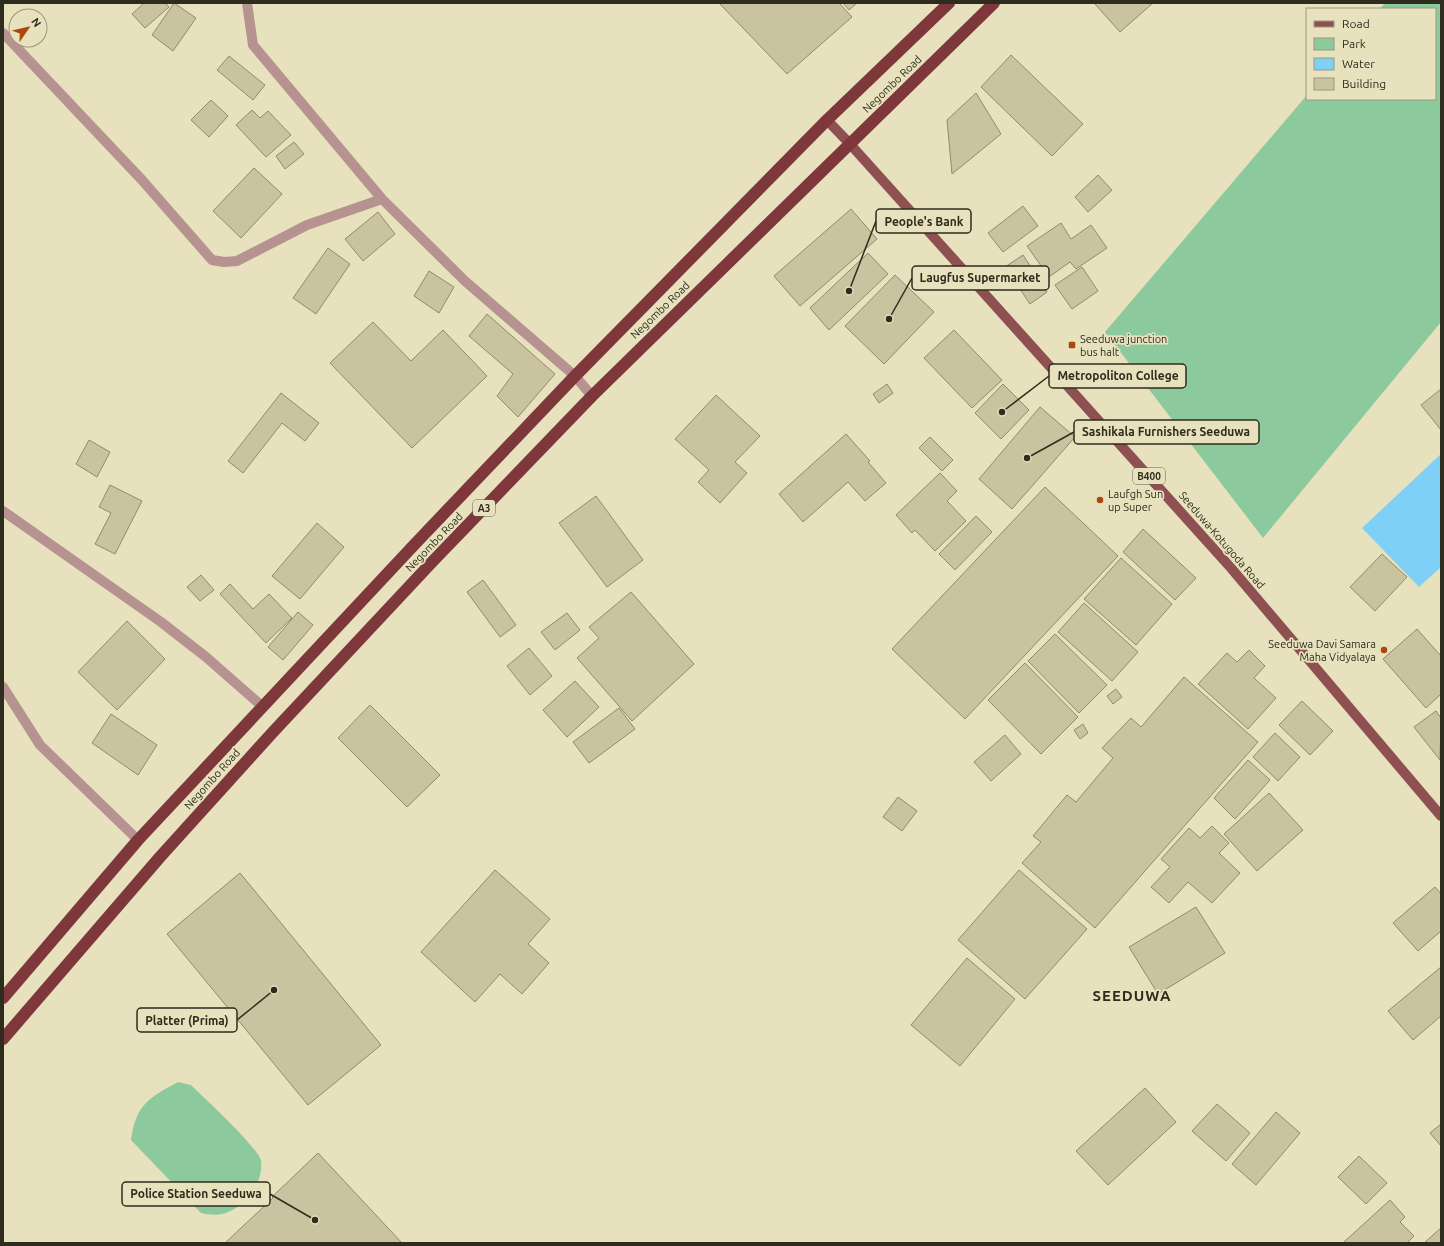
<svg xmlns="http://www.w3.org/2000/svg" width="1444" height="1246" font-family="Ubuntu,sans-serif">
  <rect width="100%" height="100%" fill="#e7e1bd"/>
  <path fill="#8cca9d" d="M1385,3H1441V322L1263,538L1105,332L1307,95V99H1435V9H1380Z
    M178,1082L191,1085C203,1097 259,1148 261,1161C263,1177 254,1192 243,1202C231,1214 218,1217 201,1213L131,1140C136,1105 148,1098 178,1082Z"/>
  <path fill="#7fd0f7" d="M1441,454V567L1419,587L1362,528Z"/>
  <path fill="#cac3a0" stroke="#928b6a" d="M144,3H165L169,7L145,28L132,14Z
    M174,3L196,18L173,51L152,35Z
    M719,3H839L852,17L787,74Z
    M843,3H857L849,10Z
    M1094,3H1153L1120,32Z
    M1011,55L1083,124L1052,156L981,87Z
    M229,56L265,85L253,100L217,70Z
    M976,93L1001,134L952,174L947,120Z
    M211,100L228,116L209,137L191,120Z
    M252,110L260,118L268,111L291,135L266,157L236,125Z
    M294,142L304,154L285,169L276,156Z
    M254,168L282,194L241,238L213,211Z
    M1098,175L1112,190L1088,212L1075,197Z
    M1023,206L1038,226L1003,252L988,233Z
    M851,209L877,239L800,306L774,276Z
    M378,212L395,234L363,261L345,239Z
    M1061,223L1071,239L1091,225L1107,248L1076,269L1070,262L1049,277L1027,246Z
    M328,248L350,264L316,314L293,298Z
    M868,253L888,274L829,330L810,308Z
    M1023,255L1047,292L1030,304L1005,267Z
    M1082,267L1098,291L1072,309L1055,285Z
    M429,271L454,287L439,313L414,296Z
    M895,275L934,312L884,364L845,326Z
    M487,314L555,374L518,417L497,396L513,374L469,336Z
    M373,322L411,361L443,330L487,376L412,448L330,363Z
    M954,330L1002,380L972,408L924,358Z
    M887,384L893,393L879,403L873,394Z
    M1003,384L1029,410L1001,439L975,413Z
    M1441,389V430L1421,405Z
    M281,393L319,423L305,441L282,423L243,473L228,461Z
    M716,395L760,436L735,462L747,473L720,503L698,482L709,470L675,439Z
    M1040,407L1075,437L1012,509L979,479Z
    M846,434L870,461L868,462L886,483L865,501L848,482L803,522L779,494Z
    M930,437L953,460L942,471L919,448Z
    M89,440L110,452L97,477L76,464Z
    M940,473L957,491L947,501L966,521L935,551L915,530L912,533L896,515Z
    M110,485L142,501L115,554L95,544L111,513L99,507Z
    M1045,487L1118,556L965,719L892,649Z
    M596,496L643,560L607,587L559,523Z
    M976,516L992,532L955,570L939,554Z
    M317,523L344,547L300,599L272,576Z
    M1143,529L1196,578L1175,600L1123,552Z
    M1382,554L1407,577L1375,611L1350,587Z
    M1121,558L1172,604L1136,645L1084,599Z
    M201,575L214,590L200,601L187,587Z
    M483,580L516,625L500,637L467,592Z
    M230,584L253,609L269,594L292,618L266,643L220,594Z
    M631,592L694,664L632,721L577,658L599,638L589,627Z
    M1084,603L1138,652L1112,681L1058,632Z
    M298,612L313,625L283,660L268,647Z
    M567,613L580,630L555,650L541,632Z
    M127,621L165,659L117,710L78,672Z
    M1417,629L1441,656V694L1426,708L1383,659Z
    M1055,634L1107,685L1079,713L1028,661Z
    M529,648L552,676L530,695L507,666Z
    M1249,650L1265,666L1254,678L1276,698L1248,729L1198,684L1227,653L1237,662Z
    M1025,663L1078,717L1041,754L988,700Z
    M1184,677L1258,742L1095,928L1022,863L1041,842L1033,836L1067,795L1076,802L1113,758L1102,748L1131,718L1141,727Z
    M575,681L599,707L567,737L543,710Z
    M1116,689L1122,697L1113,704L1107,696Z
    M1302,701L1333,731L1310,755L1279,725Z
    M370,705L440,775L407,807L338,738Z
    M619,708L635,729L589,763L573,742Z
    M1436,711L1441,718L1440,760L1414,727Z
    M111,714L157,745L138,775L92,743Z
    M1083,724L1088,733L1080,739L1074,730Z
    M1275,733L1300,757L1278,781L1253,757Z
    M1005,735L1021,754L991,781L974,762Z
    M1248,760L1270,780L1235,819L1214,798Z
    M1269,793L1303,830L1257,871L1224,834Z
    M898,797L917,811L902,831L883,817Z
    M1212,826L1229,843L1219,853L1240,873L1212,903L1188,882L1169,903L1151,887L1170,867L1161,859L1189,828L1200,838Z
    M495,870L550,919L528,944L549,963L522,994L500,974L475,1002L421,952Z
    M1019,870L1087,929L1025,999L958,940Z
    M240,873L381,1045L308,1105L167,934Z
    M1435,887L1441,894V931L1418,951L1393,923Z
    M1196,907L1225,953L1158,994L1129,947Z
    M967,958L1015,999L960,1066L911,1025Z
    M1441,967V1016L1413,1040L1388,1011Z
    M1145,1088L1176,1122L1108,1185L1076,1151Z
    M1217,1104L1250,1133L1226,1161L1192,1131Z
    M1276,1112L1300,1133L1256,1185L1232,1164Z
    M1441,1124V1146L1430,1133Z
    M318,1153L402,1243H225L273,1198L272,1197Z
    M1359,1156L1387,1183L1366,1204L1338,1177Z
    M1390,1200L1405,1217L1400,1222L1414,1236L1407,1243H1345L1344,1242Z
    M1441,1228V1243H1424Z"/>
  <g fill="none" stroke-linecap="round" stroke-linejoin="round">
    <path stroke="#b69291" stroke-width="10" d="M247,3L253,45L382,199L465,281L575,376L592,396
      M3,33L142,180L212,260L224,262L237,261L307,225L382,199
      M3,511L161,622L206,657L263,707
      M3,687L40,745L138,840"/>
    <path stroke="#8e5051" stroke-width="10" d="M827,120L850,144L1231,568L1441,816"/>
    <path stroke="#7e383b" stroke-width="12" d="M3,998L138,840L414,545L575,376L827,120L949,3
      M3,1039L160,857L273,732L433,561L592,396L994,3"/>
  </g>
  <g fill="#ab480e" stroke="#e7e1bd" stroke-width="1.5">
    <rect x="1068" y="341" width="8" height="8" rx="2"/>
    <circle cx="1100" cy="500" r="4"/>
    <circle cx="1384" cy="650" r="4"/>
  </g>
  <g text-anchor="middle" dominant-baseline="central" stroke-width="3.5" stroke-linejoin="round" paint-order="stroke">
    <g fill="#e7e1bd" stroke="#66624e" stroke-width="1">
      <rect x="1133" y="468" width="32" height="16" rx="3"/>
      <rect x="473" y="500" width="22" height="16" rx="3"/>
    </g>
    <g font-size="10" font-weight="bold" fill="#2e2c1e">
      <text x="1149" y="476">B400</text>
      <text x="484" y="508">A3</text>
    </g>
    <g font-size="11" fill="#2e2c1e" stroke="#e7e1bd">
      <text transform="translate(892 84) rotate(-44)">Negombo Road</text>
      <text transform="translate(660 310) rotate(-44)">Negombo Road</text>
      <text transform="translate(1222 540) rotate(49)">Seeduwa-Kotugoda Road</text>
      <text transform="translate(434 542) rotate(-46)">Negombo Road</text>
      <text transform="translate(212 779) rotate(-48)">Negombo Road</text>
    </g>
    <g font-size="11" fill="#2e2c1e" stroke="#e7e1bd" text-anchor="start">
      <text x="1080" y="339">Seeduwa junction<tspan x="1080" dy="13">bus halt</tspan></text>
      <text x="1108" y="494">Laufgh Sun<tspan x="1108" dy="13">up Super</tspan></text>
      <text x="1376" y="644" text-anchor="end">Seeduwa Davi Samara<tspan x="1376" dy="13">Maha Vidyalaya</tspan></text>
    </g>
    <g font-size="15" font-weight="bold" letter-spacing="1" fill="#2e2c1e" stroke="#e7e1bd">
      <text x="1132" y="995">SEEDUWA</text>
    </g>
  </g>
  <path fill="none" stroke="#2e2c1e" stroke-width="1.5" d="M849 291L876 221M889 319L912 278M1002 412L1049 376M1027 458L1074 432M274 990L237 1020M315 1220L270 1194"/>
  <g fill="#2e2c1e" stroke="#e7e1bd" stroke-width="1.5">
    <circle cx="849" cy="291" r="4"/>
    <circle cx="889" cy="319" r="4"/>
    <circle cx="1002" cy="412" r="4"/>
    <circle cx="1027" cy="458" r="4"/>
    <circle cx="274" cy="990" r="4"/>
    <circle cx="315" cy="1220" r="4"/>
  </g>
  <g fill="#e7e1bd" stroke="#2e2c1e" stroke-width="1.5">
    <rect x="876" y="209" width="95" height="24" rx="4"/>
    <rect x="912" y="266" width="137" height="24" rx="4"/>
    <rect x="1049" y="364" width="137" height="24" rx="4"/>
    <rect x="1074" y="420" width="185" height="24" rx="4"/>
    <rect x="137" y="1008" width="100" height="24" rx="4"/>
    <rect x="122" y="1182" width="148" height="24" rx="4"/>
  </g>
  <g font-size="12" text-anchor="middle" font-weight="bold" fill="#2e2c1e">
    <text x="924" y="226">People's Bank</text>
    <text x="980" y="282">Laugfus Supermarket</text>
    <text x="1118" y="380">Metropoliton College</text>
    <text x="1166" y="436">Sashikala Furnishers Seeduwa</text>
    <text x="187" y="1025">Platter (Prima)</text>
    <text x="196" y="1198">Police Station Seeduwa</text>
  </g>
  <rect width="1444" height="1246" fill="none" stroke="#2e2c1e" stroke-width="8"/>
  <rect x="1306" y="8" width="130" height="92" fill="#e7e1bd" stroke="#9d997d"/>
  <rect x="1314" y="21" width="20" height="6" fill="#8e5051" stroke="#9d997d"/>
  <text x="1342" y="28" font-size="12" fill="#2e2c1e">Road</text>
  <rect x="1314" y="38" width="20" height="12" fill="#8cca9d" stroke="#9d997d"/>
  <text x="1342" y="48" font-size="12" fill="#2e2c1e">Park</text>
  <rect x="1314" y="58" width="20" height="12" fill="#7fd0f7" stroke="#9d997d"/>
  <text x="1342" y="68" font-size="12" fill="#2e2c1e">Water</text>
  <rect x="1314" y="78" width="20" height="12" fill="#cac3a0" stroke="#9d997d"/>
  <text x="1342" y="88" font-size="12" fill="#2e2c1e">Building</text>
  <g transform="translate(28 28) rotate(56)"><circle r="19" fill="#e7e1bd" stroke="#9d997d"/>
  <path d="M0-3L7 15L0 10L-7 15Z" fill="#ab480e"/>
  <text y="-6" font-size="11" font-weight="bold" text-anchor="middle" fill="#2e2c1e">N</text>
  </g>
</svg>
